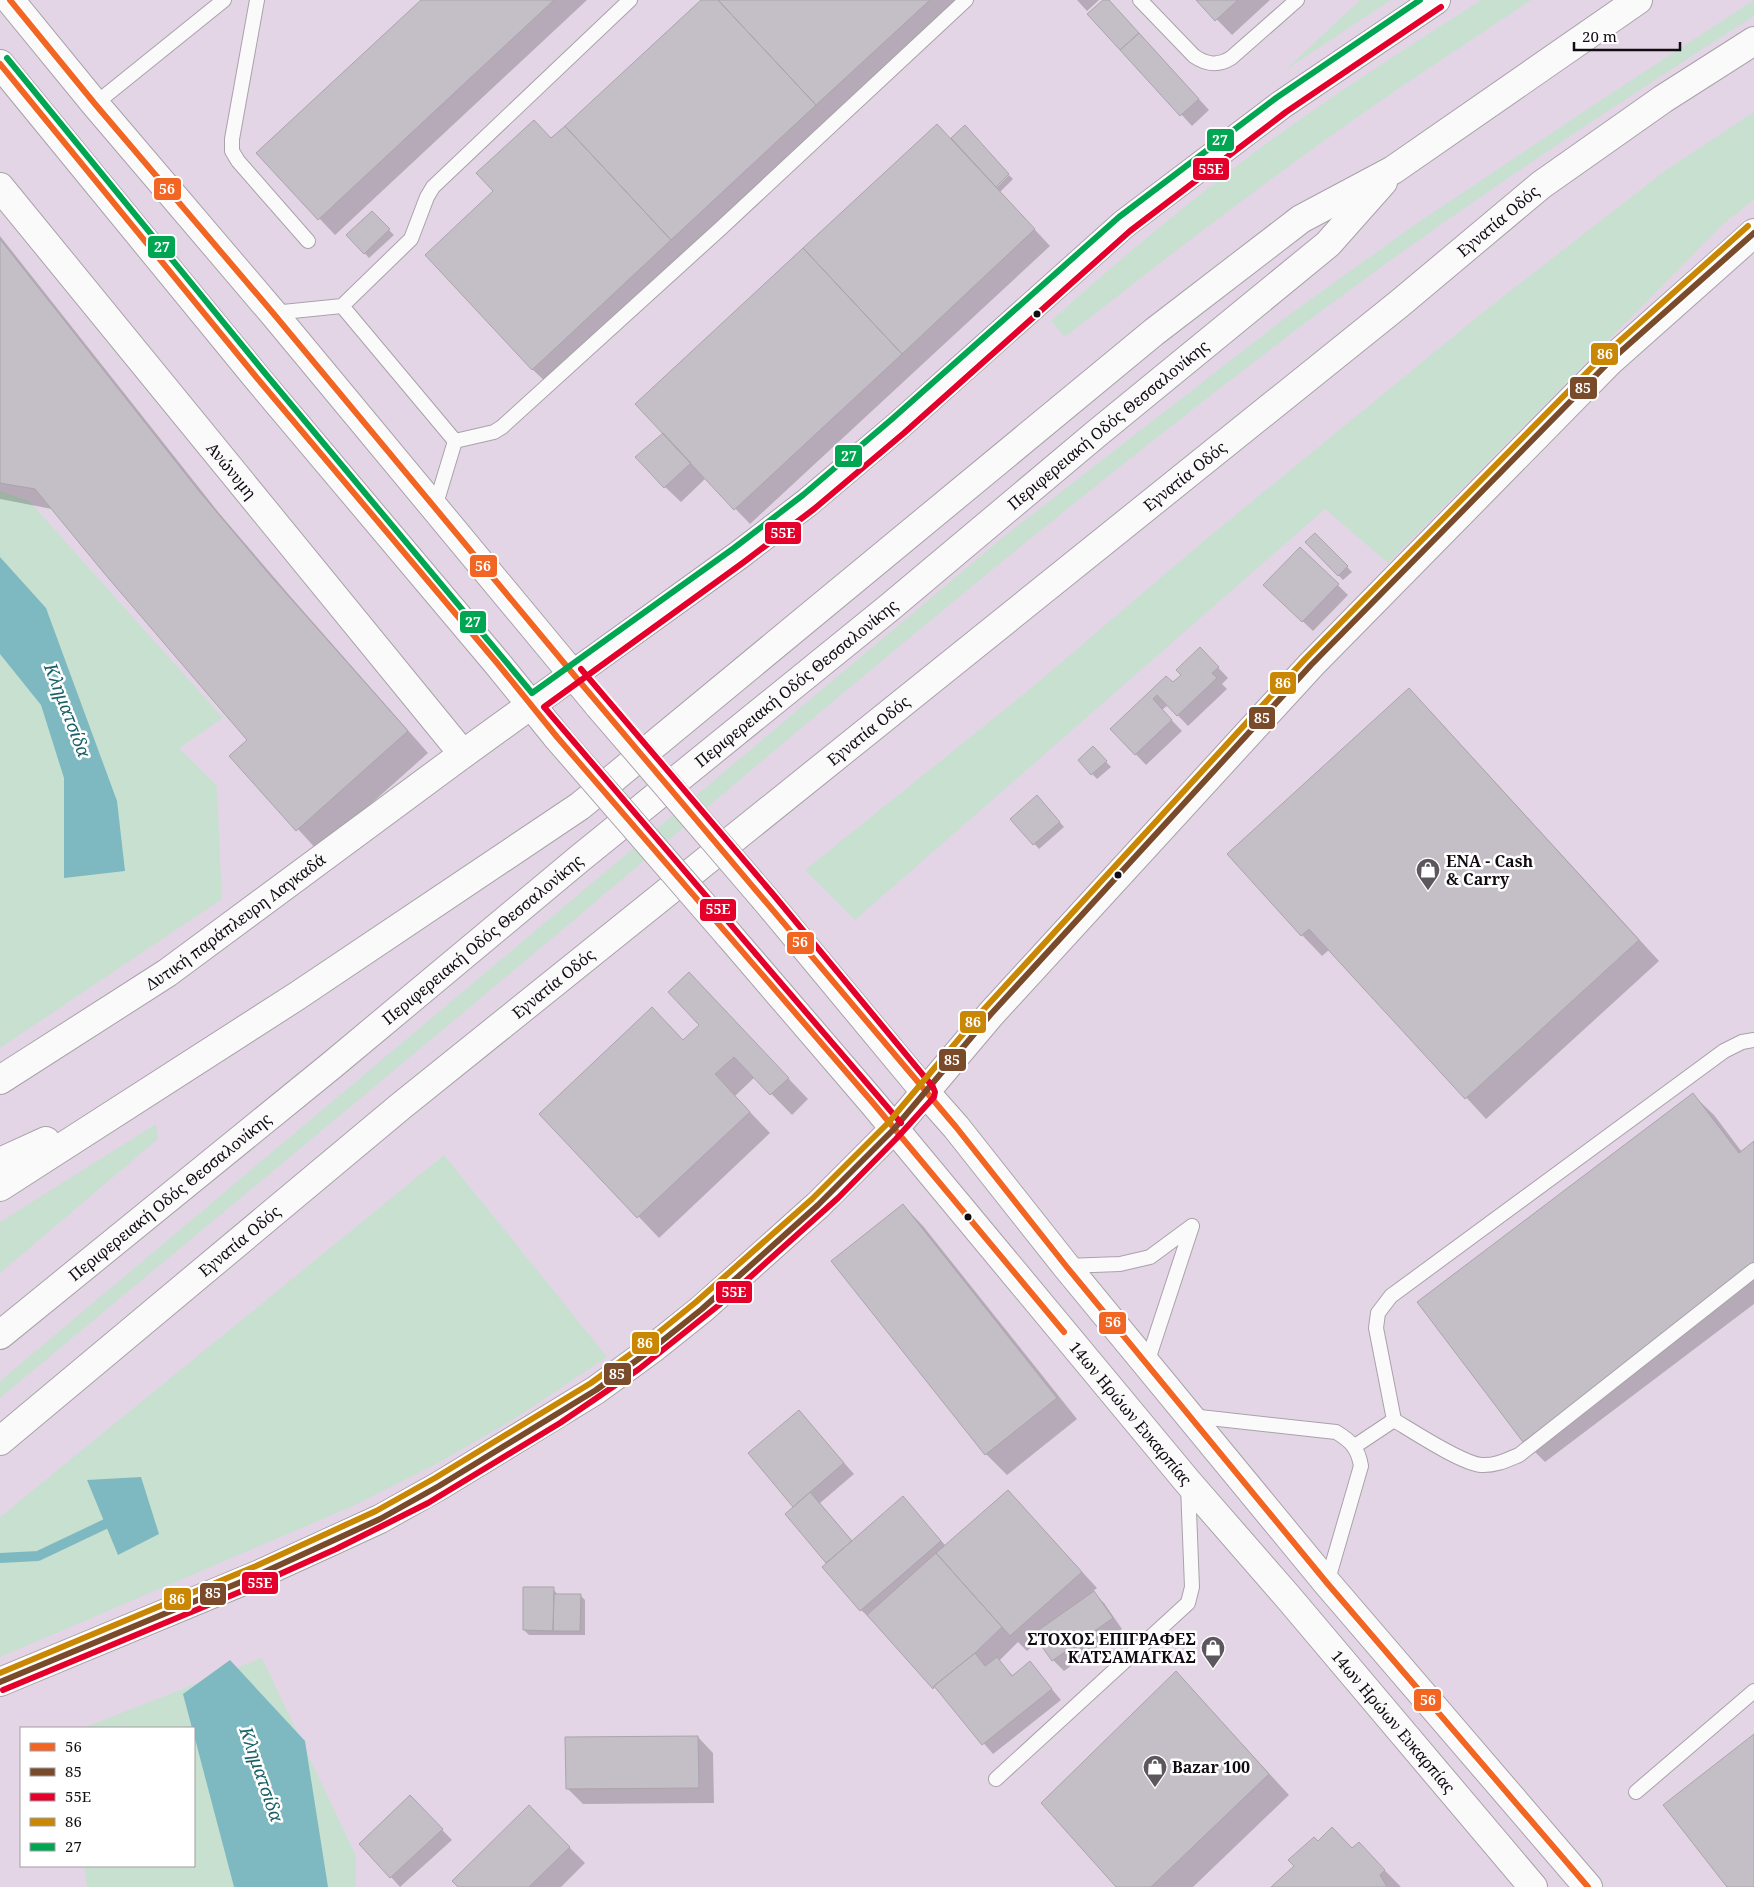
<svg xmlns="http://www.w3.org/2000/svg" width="1754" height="1887" font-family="'Noto Serif',serif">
  <rect width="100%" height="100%" fill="#e6dee7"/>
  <path fill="#e4d5e6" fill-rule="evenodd" d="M0,0H1754V1887H0ZM21,1728H194V1866H21Z"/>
  <path fill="#c7e0cf" d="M1360,0H1391L1284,71Z
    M1481,0H1531C1475,38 1417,75 1362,114C1260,185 1162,261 1065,337L1051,321C1116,262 1185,205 1255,152C1328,98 1405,49 1481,0Z
    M1754,0V16C1600,115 1447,216 1300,327C1055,512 821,711 587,909C392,1073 196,1235 0,1398V1381L1007,534L1289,315L1413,226L1598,102Z
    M1754,112V200L1724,223L1388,563L1325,509L855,920L805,870L1030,689L1205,540L1487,309L1666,170Z
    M0,491L29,501L223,718L179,748L217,786L222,899L0,1048Z
    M156,1124L158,1139L0,1273V1222Z
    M444,1155L607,1357L511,1421L438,1463L355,1505L0,1657V1517Z
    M262,1658L356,1856V1887H87L84,1866H194V1728H83Z"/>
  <path fill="#7eb9c1" d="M0,557L46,608L117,801L125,871L64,878V778L41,705L0,654Z
    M141,1477L159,1534L118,1555L87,1480Z
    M230,1660L305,1741L328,1887H234L194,1735V1728H192L183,1694Z"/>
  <path fill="#0003" d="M423,0H587L335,235L258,153Z
    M703,0H962L548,384L532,369L495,191Z
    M1077,0H1099L1087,11Z
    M1105,0H1108L1209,110L1192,126L1089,14Z
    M1198,0H1270L1232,35Z
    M964,127L1008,173L994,186L996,188L1009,175L1013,179L1000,192L1050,246L750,524L706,478L681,502L665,487L664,433Z
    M372,213L394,235L369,258L348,235Z
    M0,236L219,513L290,596L428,753L318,851L231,756L249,740L52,509L0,499Z
    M1315,534L1352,572L1343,580L1306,543Z
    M1300,548L1348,595L1313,631L1275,595Z
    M1210,659L1228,678L1222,684L1227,689L1188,726L1168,705L1162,710L1182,731L1146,765L1112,729L1166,678L1173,684Z
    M1430,711L1659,961L1486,1119L1330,949L1322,956L1302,935Z
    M1093,748L1111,767L1097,779L1079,760Z
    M1042,802L1064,827L1039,849L1012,819Z
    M709,995L808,1099L792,1115L755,1077L735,1096L770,1133L659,1238L541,1114L683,1041L701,1025Z
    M1693,1095L1714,1115L1742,1152L1754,1143V1304L1545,1462L1524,1441L1418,1302Z
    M903,1205L923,1226L1077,1419L1007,1475L986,1454L833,1262Z
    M799,1412L854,1474L820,1503L853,1542L902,1498L946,1546L1008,1491L1097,1588L1092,1592L1104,1603L1122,1629L1064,1671L1053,1660L1039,1640L1027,1651L1018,1642L999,1661L1013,1676L1030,1663L1061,1700L993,1754L950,1704L877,1625L861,1610L828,1563L787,1514L795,1507Z
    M553,1589L558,1595H580L585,1600V1635H529L524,1630Z
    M1196,1694L1289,1795L1193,1887H1117Z
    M698,1737L713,1753L714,1803L583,1804L567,1788Z
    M420,1807L452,1840L400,1887L391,1877Z
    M529,1807L585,1863L561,1887H460Z
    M1318,1843L1353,1849L1359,1844L1401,1887H1273L1295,1866Z"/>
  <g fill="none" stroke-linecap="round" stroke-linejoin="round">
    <path stroke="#7eb9c1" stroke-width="10" d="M0,1558L38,1556L118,1518"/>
  </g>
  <path fill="#c4bfc6" stroke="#aaa4ab" d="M421,0H554L318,220L256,153Z
    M701,0H718L816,105L671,240L565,126Z
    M718,0H930L816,105Z
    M1103,0H1109L1139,33L1120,50L1087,14Z
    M1196,0H1238L1215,21Z
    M1139,33L1199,99L1180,116L1120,50Z
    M534,120L551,138L565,126L671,240L532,370L425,255L493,191L476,173Z
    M937,124L1035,229L902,354L803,248Z
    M965,125L1009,174L996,187L951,138Z
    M372,211L390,229L364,254L346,235Z
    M0,239L199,491L269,574L408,731L296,831L229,756L247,740L104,573L35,489L0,483Z
    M803,248L902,354L734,510L635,404Z
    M663,433L691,463L664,488L635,457Z
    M1315,533L1348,566L1338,576L1305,542Z
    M1300,547L1339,584L1302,622L1263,585Z
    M1200,647L1219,667L1212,673L1217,678L1177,716L1157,695L1153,699L1172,720L1135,755L1110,729L1166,676L1173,682L1181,675L1176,670Z
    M1409,688L1639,940L1465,1099L1309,929L1301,936L1227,854Z
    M1093,746L1107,761L1091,775L1078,760Z
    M1037,795L1060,822L1033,845L1010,819Z
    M689,972L789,1078L770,1095L734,1057L715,1074L750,1112L637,1218L539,1114L652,1007L683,1040L699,1025L668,992Z
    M1693,1093L1739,1153L1754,1141V1268L1523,1442L1417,1302Z
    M903,1204L1057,1398L985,1455L831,1261Z
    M799,1410L844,1463L793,1507L748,1453Z
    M1008,1490L1082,1572L1010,1636L936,1553Z
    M810,1492L852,1541L826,1563L785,1514Z
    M903,1496L941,1541L860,1611L822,1567Z
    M936,1553L1002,1627L975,1653L934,1686L933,1689L867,1615Z
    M523,1587H554L553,1631L523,1630Z
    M1094,1591L1113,1618L1052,1661L1033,1634Z
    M554,1594H581L580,1631H553Z
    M975,1653L985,1666L997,1657L1012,1676L1030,1661L1052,1689L982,1745L934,1686Z
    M1176,1671L1269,1774L1151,1887H1116L1041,1803Z
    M1754,1734V1887H1727L1663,1805Z
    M698,1736L699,1788L566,1789L565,1737Z
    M410,1795L443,1829L390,1878L359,1844Z
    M529,1805L570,1847L529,1887H458L452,1881Z
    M1332,1827L1352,1848L1359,1842L1385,1870L1380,1875L1387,1887H1271L1294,1866L1288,1860L1314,1837L1318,1841Z"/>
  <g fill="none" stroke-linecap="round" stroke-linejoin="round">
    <defs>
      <path id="service" d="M257,0L232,139V151L238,161L308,241
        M1140,0L1194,56C1207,65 1218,66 1231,58L1297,0
        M95,104L224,0
        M342,306L411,239L427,197L433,187L630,0
        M273,313L342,306L455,441L435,507
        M455,441L494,432L502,427L720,229L966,0
        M1754,1040L1742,1042L1724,1051L1391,1296L1378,1313L1376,1328L1394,1420C1414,1432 1461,1463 1481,1465C1495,1466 1507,1460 1519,1455L1754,1270
        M1066,1266L1120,1264L1150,1257L1192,1226
        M1147,1363L1192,1226
        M1191,1416L1336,1432C1351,1441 1358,1448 1361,1466L1327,1583
        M1355,1446L1394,1420
        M996,1779L1188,1603L1192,1587L1188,1486
        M1636,1792L1754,1691"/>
      <g id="minor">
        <path id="s1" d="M0,187L463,754"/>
      </g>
      <g id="tertiary">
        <path id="s2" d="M0,1080L167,973L463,754L739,555L808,502L898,426L1124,224L1281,105L1436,0"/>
        <path d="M0,1682L260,1574L380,1519L439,1486L596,1390L652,1349L702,1309L818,1205L894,1129L991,1014L1311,665L1610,361L1754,233"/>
      </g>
      <g id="secondary">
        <path d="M10,0L95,104L273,313L599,706"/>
        <path d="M0,64L257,378L497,663L557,737"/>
        <path d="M765,899L926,1093L956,1127L1066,1266L1327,1583L1588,1887"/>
        <path id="s3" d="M728,934L873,1103L1187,1481L1288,1597L1533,1887"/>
      </g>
      <g id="motorway">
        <path d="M0,1162L46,1141"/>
        <path d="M0,1187L297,996L580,806L1154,332L1301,219L1393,170L1638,0"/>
        <path id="s4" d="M0,1335L332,1065L579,859L890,607L1096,434L1328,244L1383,182"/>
        <path id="s5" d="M0,1441L401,1106L1399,304L1541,185L1663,99L1754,41"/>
      </g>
    </defs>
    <use href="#service" stroke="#a8a2a9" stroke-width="16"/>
    <use href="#minor" stroke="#a8a2a9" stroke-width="30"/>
    <use href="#tertiary" stroke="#a8a2a9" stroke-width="30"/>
    <use href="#secondary" stroke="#a8a2a9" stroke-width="30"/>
    <use href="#motorway" stroke="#a8a2a9" stroke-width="30"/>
    <use href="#service" stroke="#fbfafb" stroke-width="14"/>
    <use href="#minor" stroke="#fbfafb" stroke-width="28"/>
    <use href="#tertiary" stroke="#fbfafb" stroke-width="28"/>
    <use href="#secondary" stroke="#fbfafb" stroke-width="28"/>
    <use href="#motorway" stroke="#fbfafb" stroke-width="28"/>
    <defs>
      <path id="secondary-bridge" d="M599,706L765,899
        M557,737L728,934"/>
    </defs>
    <use href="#secondary-bridge" stroke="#a8a2a9" stroke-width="30" stroke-linecap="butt"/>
    <use href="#secondary-bridge" stroke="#fbfafb" stroke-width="28"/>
    <defs>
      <path id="bus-1" d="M10,0L95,104L273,313L574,675L956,1127L1066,1266L1327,1583L1588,1887
        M0,64L257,378L497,663L557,737L873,1103L1064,1332"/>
      <path id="bus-2" d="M0,1682L260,1574L380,1519L439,1486L596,1390L652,1349L702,1309L818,1205L894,1129L991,1014L1311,665L1610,361L1754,233"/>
      <path id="bus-3" d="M901,1123L544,707L744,562L814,509L904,433L1130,231L1286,112L1441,7
        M3,1690L242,1591L336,1549L428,1503L560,1423L639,1369L719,1305L838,1198L896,1139L934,1097L935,1092L933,1087L772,893L581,669"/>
      <path id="bus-4" d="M0,1673L256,1566L376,1511L435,1478L591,1383L647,1342L696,1302L812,1199L888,1123L985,1008L1305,659L1604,355L1748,226"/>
      <path id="bus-5" d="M7,58L264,372L532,693L734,548L803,495L892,419L1119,217L1276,98L1420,0"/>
    </defs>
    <use href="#bus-1" stroke="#fff" stroke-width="10"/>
    <use href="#bus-2" stroke="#fff" stroke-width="10"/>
    <use href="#bus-3" stroke="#fff" stroke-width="10"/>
    <use href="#bus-4" stroke="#fff" stroke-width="10"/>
    <use href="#bus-5" stroke="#fff" stroke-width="10"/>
    <use href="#bus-1" stroke="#f26522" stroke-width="6"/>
    <use href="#bus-2" stroke="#7a4b2a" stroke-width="6"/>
    <use href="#bus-3" stroke="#e4002b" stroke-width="6"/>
    <use href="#bus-4" stroke="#c98704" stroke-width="6"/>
    <use href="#bus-5" stroke="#00a651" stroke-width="6"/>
  </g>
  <defs>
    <symbol id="shop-pin" viewBox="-11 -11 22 30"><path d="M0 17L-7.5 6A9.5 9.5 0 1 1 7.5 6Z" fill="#5c565d" stroke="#fff"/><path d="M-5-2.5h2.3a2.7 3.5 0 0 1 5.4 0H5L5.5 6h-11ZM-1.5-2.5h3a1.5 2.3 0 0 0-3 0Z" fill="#fff"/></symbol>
  </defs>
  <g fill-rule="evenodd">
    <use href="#shop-pin" x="1414" y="856" width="28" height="38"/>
    <use href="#shop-pin" x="1199" y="1634" width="28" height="38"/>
    <use href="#shop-pin" x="1141" y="1753" width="28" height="38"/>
  </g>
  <g fill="#110c12" stroke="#fff" stroke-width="2">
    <circle cx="1037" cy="314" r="4.5"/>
    <circle cx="1118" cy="875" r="4.5"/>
    <circle cx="968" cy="1217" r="4.5"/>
  </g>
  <g text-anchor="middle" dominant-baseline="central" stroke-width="5" stroke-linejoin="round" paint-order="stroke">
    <g font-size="16" fill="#110c12" stroke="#fff">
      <text stroke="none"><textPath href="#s5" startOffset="1932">Εγνατία Οδός</textPath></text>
      <text stroke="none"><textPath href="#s4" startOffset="1434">Περιφερειακή Οδός Θεσσαλονίκης</textPath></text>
      <text stroke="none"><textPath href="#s1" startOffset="366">Ανώνυμη</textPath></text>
      <text stroke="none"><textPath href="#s5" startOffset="1528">Εγνατία Οδός</textPath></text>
      <text stroke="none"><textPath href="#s4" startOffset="1029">Περιφερειακή Οδός Θεσσαλονίκης</textPath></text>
      <text stroke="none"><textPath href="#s5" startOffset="1122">Εγνατία Οδός</textPath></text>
      <text stroke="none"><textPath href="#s2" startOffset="284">Δυτική παράπλευρη Λαγκαδά</textPath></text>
      <text stroke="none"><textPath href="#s4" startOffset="624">Περιφερειακή Οδός Θεσσαλονίκης</textPath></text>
      <text stroke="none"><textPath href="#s5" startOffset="718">Εγνατία Οδός</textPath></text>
      <text stroke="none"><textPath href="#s4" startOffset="219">Περιφερειακή Οδός Θεσσαλονίκης</textPath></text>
      <text stroke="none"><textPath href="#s5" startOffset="312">Εγνατία Οδός</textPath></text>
      <text stroke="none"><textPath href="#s3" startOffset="626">14ων Ηρώων Ευκαρπίας</textPath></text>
      <text stroke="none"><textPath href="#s3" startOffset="1031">14ων Ηρώων Ευκαρπίας</textPath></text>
    </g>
    <g font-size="16" font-weight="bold" fill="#110c12" stroke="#fff" text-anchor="start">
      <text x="1446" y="861">ENA - Cash<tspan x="1446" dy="18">&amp; Carry</tspan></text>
      <text x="1196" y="1639" text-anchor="end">ΣΤΟΧΟΣ ΕΠΙΓΡΑΦΕΣ<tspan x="1196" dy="18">ΚΑΤΣΑΜΑΓΚΑΣ</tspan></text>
      <text x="1172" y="1767">Bazar 100</text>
    </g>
    <g font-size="18" font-style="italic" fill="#196167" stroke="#fff">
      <text transform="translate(68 710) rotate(69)">Κληματσίδα</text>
      <text transform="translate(262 1774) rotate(71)">Κληματσίδα</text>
    </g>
  </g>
  <g stroke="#fff" stroke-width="2">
    <rect x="1206" y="128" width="29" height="24" rx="5" fill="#00a651"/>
    <rect x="1192" y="157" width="38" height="24" rx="5" fill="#e4002b"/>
    <rect x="153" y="177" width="29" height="24" rx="5" fill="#f26522"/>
    <rect x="147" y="235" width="29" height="24" rx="5" fill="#00a651"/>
    <rect x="1590" y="342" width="29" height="24" rx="5" fill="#c98704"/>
    <rect x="1569" y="376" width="29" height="24" rx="5" fill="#7a4b2a"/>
    <rect x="834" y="444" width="29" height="24" rx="5" fill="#00a651"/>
    <rect x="764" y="521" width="38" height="24" rx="5" fill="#e4002b"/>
    <rect x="469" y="554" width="29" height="24" rx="5" fill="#f26522"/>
    <rect x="459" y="610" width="28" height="24" rx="5" fill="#00a651"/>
    <rect x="1269" y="671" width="28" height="24" rx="5" fill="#c98704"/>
    <rect x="1248" y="706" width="28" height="24" rx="5" fill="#7a4b2a"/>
    <rect x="699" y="898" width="38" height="24" rx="5" fill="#e4002b"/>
    <rect x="786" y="931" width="29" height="24" rx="5" fill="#f26522"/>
    <rect x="959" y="1010" width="28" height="24" rx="5" fill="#c98704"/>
    <rect x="938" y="1048" width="29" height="24" rx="5" fill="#7a4b2a"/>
    <rect x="715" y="1280" width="38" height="24" rx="5" fill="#e4002b"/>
    <rect x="1098" y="1311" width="29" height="24" rx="5" fill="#f26522"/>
    <rect x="631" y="1331" width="29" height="24" rx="5" fill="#c98704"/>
    <rect x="603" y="1362" width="29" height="24" rx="5" fill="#7a4b2a"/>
    <rect x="241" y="1571" width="38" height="24" rx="5" fill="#e4002b"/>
    <rect x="199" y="1582" width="28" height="24" rx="5" fill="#7a4b2a"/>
    <rect x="163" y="1587" width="29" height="24" rx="5" fill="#c98704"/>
    <rect x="1413" y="1688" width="29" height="24" rx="5" fill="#f26522"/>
  </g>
  <g font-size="14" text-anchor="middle" font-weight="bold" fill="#fff">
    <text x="1220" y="145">27</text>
    <text x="1211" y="174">55Ε</text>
    <text x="167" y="194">56</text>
    <text x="162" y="252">27</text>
    <text x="1605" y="359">86</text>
    <text x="1583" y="393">85</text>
    <text x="849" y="461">27</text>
    <text x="783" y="538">55Ε</text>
    <text x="483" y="571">56</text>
    <text x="473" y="627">27</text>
    <text x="1283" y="688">86</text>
    <text x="1262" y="723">85</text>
    <text x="718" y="914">55Ε</text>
    <text x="800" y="947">56</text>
    <text x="973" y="1027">86</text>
    <text x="952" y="1065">85</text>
    <text x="734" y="1297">55Ε</text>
    <text x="1113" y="1327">56</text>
    <text x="645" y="1348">86</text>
    <text x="617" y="1379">85</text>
    <text x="260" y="1588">55Ε</text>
    <text x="213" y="1598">85</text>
    <text x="177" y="1604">86</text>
    <text x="1428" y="1705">56</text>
  </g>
  <rect x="20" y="1727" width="175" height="140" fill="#ffffff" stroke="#a09ea0"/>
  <rect x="30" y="1743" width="25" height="8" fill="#f26522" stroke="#a09ea0"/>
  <text x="65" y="1752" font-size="15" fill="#110c12">56</text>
  <rect x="30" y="1768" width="25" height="8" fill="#7a4b2a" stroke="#a09ea0"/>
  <text x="65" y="1777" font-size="15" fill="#110c12">85</text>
  <rect x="30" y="1793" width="25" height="8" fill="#e4002b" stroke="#a09ea0"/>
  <text x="65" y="1802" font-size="15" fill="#110c12">55Ε</text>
  <rect x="30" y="1818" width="25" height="8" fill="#c98704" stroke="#a09ea0"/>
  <text x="65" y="1827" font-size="15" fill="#110c12">86</text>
  <rect x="30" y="1843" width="25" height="8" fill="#00a651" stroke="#a09ea0"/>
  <text x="65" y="1852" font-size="15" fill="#110c12">27</text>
  <path d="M1574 42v8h106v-8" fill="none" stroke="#110c12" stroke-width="2.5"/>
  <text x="1582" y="42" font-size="15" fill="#110c12" stroke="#ffffff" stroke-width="4" paint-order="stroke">20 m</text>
</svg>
